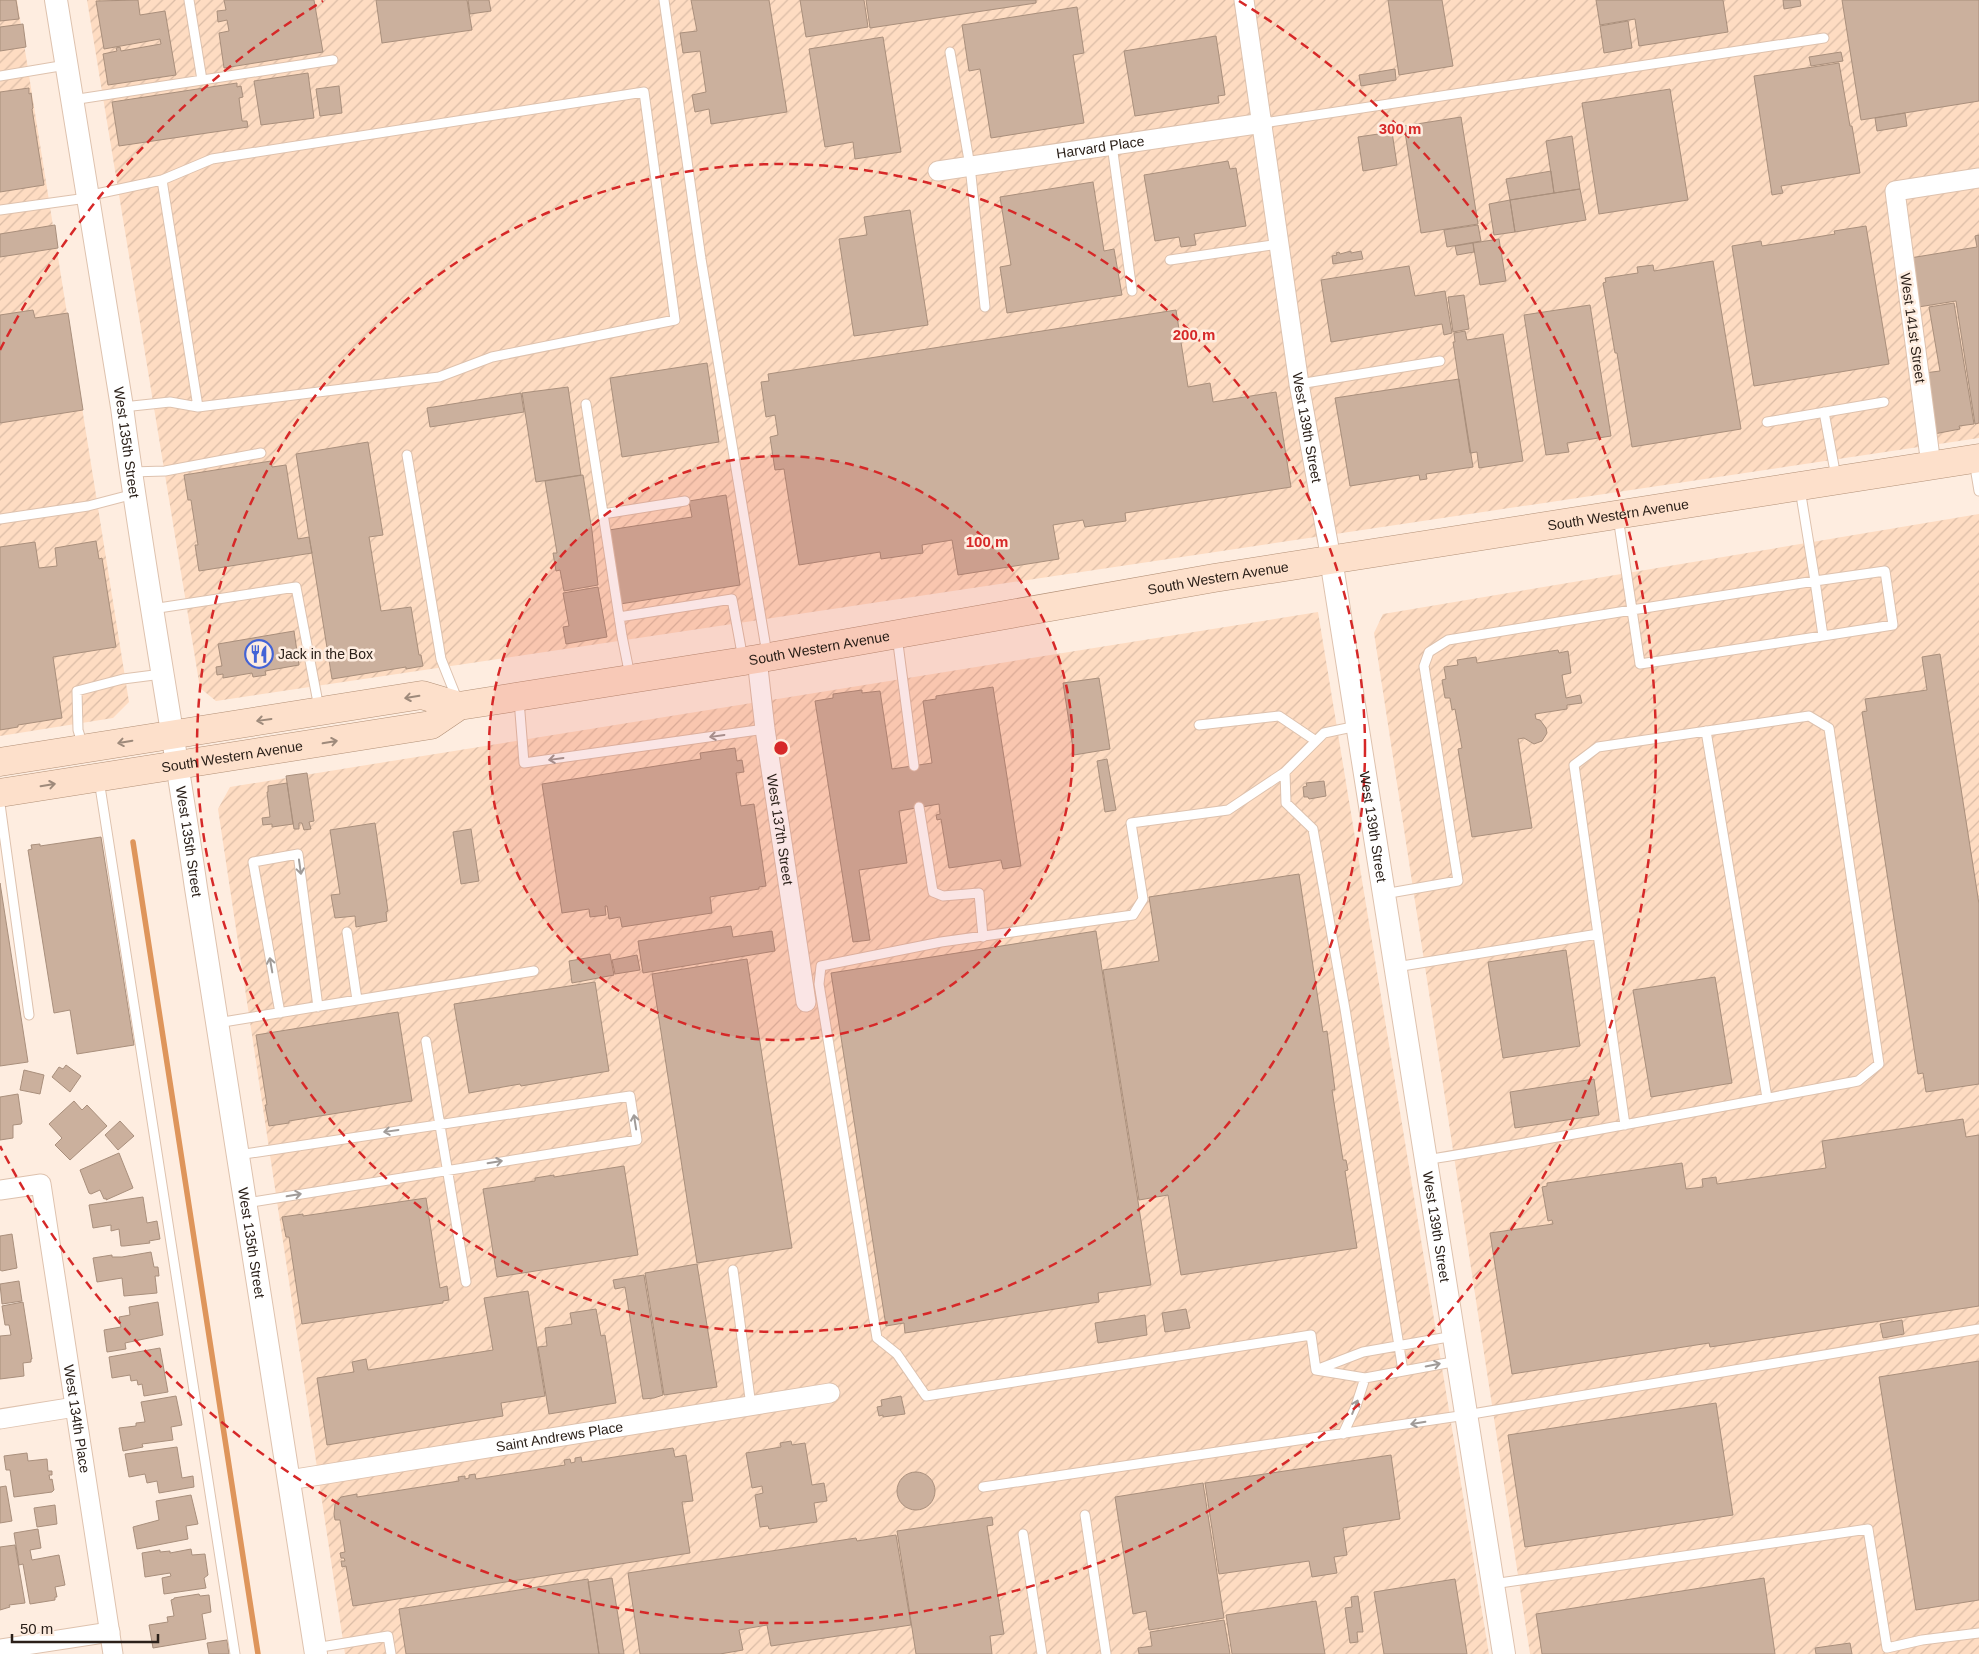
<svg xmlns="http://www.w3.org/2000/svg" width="1979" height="1654" font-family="Arial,sans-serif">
  <defs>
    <pattern id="industrial-furrows" width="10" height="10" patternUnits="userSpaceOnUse" patternTransform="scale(1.25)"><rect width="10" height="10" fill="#fedcc2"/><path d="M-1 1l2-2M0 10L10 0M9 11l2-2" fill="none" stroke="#dabca6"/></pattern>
  </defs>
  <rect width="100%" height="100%" fill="#feede0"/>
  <path fill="url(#industrial-furrows)" d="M0,0H17L129,702L113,718L0,736Z
    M87,0H1979V438L216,701L200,688Z
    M1979,514V1654H1530L1374,633L1383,614Z
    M1318,612L1489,1654H345L218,809L230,787Z"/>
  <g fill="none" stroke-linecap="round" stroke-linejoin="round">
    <path stroke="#de955b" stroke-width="5.5" d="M133,842L258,1654"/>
  </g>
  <path fill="#cbb09d" stroke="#a98f7c" d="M0,0H16L19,19L0,21Z
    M138,0L140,15L165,11L176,75L108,85L103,54L117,51L116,48L120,47L121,51L161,44L160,39L104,49L96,1Z
    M224,0H314L323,52L224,68L219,33L229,31L227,20L218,22L217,11L226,10Z
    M376,0H467L472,30L382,43Z
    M468,0H489L491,11L470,14Z
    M691,0H769L787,112L711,124L709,109L695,112L692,95L706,92L700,51L683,53L680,33L697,31Z
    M800,0H864L868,27L806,37Z
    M866,0H1036V3L870,28Z
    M1388,0H1442L1453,66L1399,75Z
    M1596,0H1723L1728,32L1639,46L1635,19L1600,25Z
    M1783,0H1800L1801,6L1784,9Z
    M1842,0H1979V101L1861,120Z
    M1077,7L1084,53L1073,55L1084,123L991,138L980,69L969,71L962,25Z
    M1628,21L1632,48L1604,53L1600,26Z
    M23,24L26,47L0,51V27Z
    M1216,36L1225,95L1218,96L1219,103L1135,116L1124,51Z
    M883,37L901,152L855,159L853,142L825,147L809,49Z
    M1841,52L1843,61L1811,66L1809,57Z
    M1839,63L1850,126H1852L1860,173L1781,186L1783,193L1772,195L1754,76Z
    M1395,69L1396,80L1361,86L1359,75Z
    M308,73L314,118L261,125L254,81Z
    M237,83V87L241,86L243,97L239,98L242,121H247L248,127L119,146L112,102Z
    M339,86L342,113L320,116L316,89Z
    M29,88V94L31,93L33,108L32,109L44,185L0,192V92Z
    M1670,89L1688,200L1599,214L1582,103Z
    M1905,113L1907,126L1877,131L1875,118Z
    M1461,117L1478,224L1421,233L1404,126Z
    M1392,132L1397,165L1363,171L1358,137Z
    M1572,136L1580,189L1554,193L1546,141Z
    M1228,161L1230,169L1236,168L1246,226L1194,234L1196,245L1181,247L1179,237L1155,241L1144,175Z
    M1551,171L1554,193L1510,200L1506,179Z
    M1093,182L1104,251L1114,249L1122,295L1007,313L1000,267L1011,265L1000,197Z
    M1580,189L1586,220L1515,232L1510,200Z
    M1510,200L1515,232L1494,235L1489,204Z
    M910,210L928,325L854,336L839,239L867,235L864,217Z
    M55,225L58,248L0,257V234Z
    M1478,225L1481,241L1447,247L1444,230Z
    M1866,226L1889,364L1754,386L1732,246L1761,241L1762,246L1835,234L1834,231Z
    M1979,235V423L1975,424L1956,301L1912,308L1904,259L1977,247L1975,236Z
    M1499,239L1506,281L1480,285L1473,243Z
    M1473,243L1474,252L1457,255L1455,246Z
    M1351,251V253L1361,251L1363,259L1333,264L1332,256L1337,255L1336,253L1339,252L1340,254Z
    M1713,261L1741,429L1632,447L1617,353H1615L1603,283L1606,282L1605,278L1638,273L1637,267L1653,265L1654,271Z
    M1409,266L1415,296L1445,291L1452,333L1444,335L1442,324L1331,342L1321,280Z
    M1464,295L1469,329L1453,332L1448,297Z
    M1954,303L1974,424L1959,426L1960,429L1934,434L1924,373L1940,371L1929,307Z
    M1590,305L1611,436L1567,443L1569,452L1546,455L1524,315Z
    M33,310L35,318L68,313L83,410L0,423V315Z
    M1176,310L1188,387L1210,383L1213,402L1276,392L1291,487L1125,513L1126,521L1085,527L1083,520L1053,525L1059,559L958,575L952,540L922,545L923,553L881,559L880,552L799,565L784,469L775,470L770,437L778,435L775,415L766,417L761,382L769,381L768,374Z
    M1465,331L1467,340L1503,334L1523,461L1479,468L1477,452L1470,453L1453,342H1455L1454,333Z
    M707,363L719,442L622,457L610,378Z
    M1459,379L1473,467L1426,474L1427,479L1420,480L1419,475L1350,486L1335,398Z
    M568,387L581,475L536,482L522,393Z
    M521,393L524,412L430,427L427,408Z
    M368,442L383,535L369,537L381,611L411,607L419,655H421L423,666L406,669V667L332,679L296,454Z
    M271,461L272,467L286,465L298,539L309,537L312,553L199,571L195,545H198L191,500H188L184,475Z
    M583,475L592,531L598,585L564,591L560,570L556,571L553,553H557L545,481Z
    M726,495L740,585L620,604L609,530L692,517L689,501Z
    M96,541L99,559L102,558L116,647L53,657L62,718L18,725V727L0,730V547L35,542L39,568L57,566L55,548Z
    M598,587L607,637L566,644L563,627L569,626L563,593Z
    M294,631L299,665L265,671L266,675L253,677L252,673L223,678V674L217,675L216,667L222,666L218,644Z
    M1558,650L1559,653L1568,651L1571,673L1562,675L1566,698L1580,695L1582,703L1567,705V709L1535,714L1536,719L1540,720L1546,728L1547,733L1542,741L1534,744L1524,738L1518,739L1532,828L1472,837L1458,749L1462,748L1455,709L1452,710L1450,698H1445L1442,680L1446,679L1444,667L1458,665L1457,660L1476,657L1477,663Z
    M1940,654L1979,904V1084L1926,1092L1923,1073L1918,1074L1862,712L1867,711L1865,699L1927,690L1922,657Z
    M1099,678L1110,749L1074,755L1063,683Z
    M993,687L1021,866L1003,869L1001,860L949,868L941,819L937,820L936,815L940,814L939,804L899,811L907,863L859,870L870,940L853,942L815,701L833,698V694L862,690V693L880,691L892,769L932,763L923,701L936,699V696Z
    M735,748L737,761L742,760L744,772L736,773L741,806L754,804L766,886L759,887V889L710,897L712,913L622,927L620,917L609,919L607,906H605L606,915L590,917L589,909L562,913L542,784L701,759L700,753Z
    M1107,759L1116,810L1105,812L1097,761Z
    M307,773L314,821L309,822L311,829L304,830L302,823H299V829H294L286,776Z
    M1324,781L1326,796L1309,799L1308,797H1304L1303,787L1307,786L1306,783Z
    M287,783L293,824L272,827V824L263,825L262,818L270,817L267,792H268V786Z
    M375,823L388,911L386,912L387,921L356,927L355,916L335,918L331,895L340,894L330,830Z
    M471,829L479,881L461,884L453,832Z
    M101,837L134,1045L77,1054L70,1010L54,1013L28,850L32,849L31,845L40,844V846Z
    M1299,874L1323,1032L1327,1031L1335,1090H1332L1343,1160H1346L1348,1170L1345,1171L1357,1248L1181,1275L1168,1195L1139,1200L1103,970L1159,961L1149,897Z
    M0,883L28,1062L0,1066Z
    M731,926L733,937L772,931L775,951L643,973L638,941Z
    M1096,931L1151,1285L1098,1293L1099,1302L905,1333L904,1323L886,1326L831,973Z
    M1566,950L1580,1046L1503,1058L1488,962Z
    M610,954L614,975L572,983L569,961Z
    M637,955L640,970L615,974L612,960Z
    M747,959L792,1248L697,1263L652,974Z
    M1715,977L1732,1083L1651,1097L1633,990Z
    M595,982L609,1071L521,1086L520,1084L469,1093L454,1004Z
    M398,1012L412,1101L289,1121V1123L269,1126L265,1105H267L256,1035Z
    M66,1065L81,1076L70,1092L52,1077L59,1067L63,1069Z
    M24,1070L44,1075L40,1094L20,1090Z
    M1594,1079L1599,1115L1515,1128L1510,1092Z
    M18,1094L22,1122L21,1124L13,1125V1138L0,1140V1097Z
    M74,1101L82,1110L87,1105L107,1126L70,1160L55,1145L62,1138L49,1124Z
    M1963,1119L1966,1137L1979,1135V1306L1710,1347L1709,1343L1512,1374L1490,1233L1553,1224L1552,1220L1548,1221L1542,1187L1547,1186V1183L1682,1163L1686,1189L1703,1187L1702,1179L1716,1177L1717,1184L1826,1168L1822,1141Z
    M120,1121L134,1136L118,1150L105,1135Z
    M119,1153L133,1188L106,1200V1198L104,1199L100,1190L91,1194L89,1193L80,1170Z
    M624,1166L638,1255L497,1277L483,1189L535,1181V1178L554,1175V1177Z
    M143,1197L147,1223L157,1221L160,1239L149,1241L150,1243L124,1246H121L119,1229L111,1231V1225L93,1228L89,1205Z
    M426,1198L440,1288L447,1286L449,1300L443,1301V1303L302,1324L289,1237H286L282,1217L303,1214V1216Z
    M12,1234L17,1268L2,1271L0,1270V1236Z
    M151,1252L154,1267H158L159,1276H155L157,1293L124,1296L122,1278L97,1282L93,1258L112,1255V1257H122Z
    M697,1264L717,1387L664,1395L645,1273Z
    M644,1275L663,1395L654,1398L643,1399L625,1287L615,1289L613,1280Z
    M19,1281L22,1301L2,1304L0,1284Z
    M528,1291L545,1396L501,1403L503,1416L327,1445L317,1378L354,1372L352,1362L366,1359L368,1370L493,1350L484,1298Z
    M23,1302L32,1359H31V1362L23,1363L24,1376L0,1379V1336L11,1335L9,1325H5L2,1306Z
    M158,1302L163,1335L125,1343L126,1349L107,1352L104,1330L121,1327L119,1317L130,1315L129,1307Z
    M596,1309L601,1336L605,1335L616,1403L549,1414L538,1347L547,1346L545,1328L572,1324L570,1313Z
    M1186,1309L1190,1328L1165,1332L1162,1313Z
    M1145,1315L1147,1335L1098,1343L1095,1323Z
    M1902,1320L1904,1334L1883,1338L1880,1324Z
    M160,1348L168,1392L144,1396L142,1384L138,1385L137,1380L131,1381L130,1375L112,1378L109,1357Z
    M1979,1361V1600L1916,1610L1879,1377Z
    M176,1396L182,1425L171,1427L173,1440L142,1444L143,1447L123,1451L119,1428L136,1426V1423L145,1422L141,1402Z
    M901,1396L905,1414L883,1417V1415L879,1416L877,1407L882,1406L881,1400Z
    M1716,1403L1733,1515L1525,1547L1508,1435Z
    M791,1441L792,1445L805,1443L812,1485L824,1483L827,1501L814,1503L817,1522L769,1529L768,1526L760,1527L755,1495L763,1493L762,1486L752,1488L746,1453L781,1447L780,1443Z
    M177,1447L182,1478L193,1476L194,1487L159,1493L157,1481L147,1483L145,1474L129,1477L125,1454Z
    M673,1448L675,1457L686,1455L693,1501L682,1502L690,1553L353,1606L346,1566L342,1567L341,1561H345L344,1558H341L340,1553L345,1552L340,1520H335L334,1514L335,1504L341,1497L357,1494V1497L459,1481L458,1477L465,1476V1479L469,1478V1475L475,1474L476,1479L565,1465L564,1460L570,1459L571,1463L575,1462V1458L581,1457L582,1462Z
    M27,1453L28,1461L47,1459L48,1471H52V1475H49L50,1480L52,1479L54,1490L52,1492L14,1497L10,1470H6L4,1456Z
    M1391,1455L1400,1519L1343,1528L1347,1555L1334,1557L1337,1573L1312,1577L1309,1561L1219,1574L1205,1483Z
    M897 1491a19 19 0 1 1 38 0a19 19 0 1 1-38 0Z
    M1203,1483L1224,1618L1149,1630L1146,1611L1133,1614L1115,1497Z
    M6,1486L12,1521L0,1523V1487Z
    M191,1495L198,1524L186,1526L188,1539L137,1549L133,1527L159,1520L156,1501Z
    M55,1505L57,1524L37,1527L34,1508Z
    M992,1517L993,1525L987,1526L1004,1634L990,1636L992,1654H916L897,1531Z
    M38,1529L41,1548L30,1550L32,1560L59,1555L65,1585L55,1587L57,1597H55V1600L30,1604L23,1564L19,1565L14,1533Z
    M896,1535L911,1625L771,1646L767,1625L739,1630L743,1650L720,1654H640L628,1573L856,1538L857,1541Z
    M15,1545L25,1603L9,1605L10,1607L0,1610V1547Z
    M191,1549L192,1555L205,1554L208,1575L204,1578L206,1588L164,1594L162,1578L171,1576L170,1573L145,1577L142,1553L160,1550V1552L170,1551V1553Z
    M612,1578L624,1654H599L588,1582Z
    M1764,1578L1775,1654H1542L1536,1614Z
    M588,1579L599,1654H406L399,1609Z
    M1455,1579L1467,1654H1384L1374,1592Z
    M199,1594L200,1596L209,1595L211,1612L202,1614L206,1639L153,1648L149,1625L168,1622L167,1617L174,1616L171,1600L174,1599V1598Z
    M1358,1596L1363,1632H1357L1358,1642L1350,1643L1345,1608L1352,1607L1351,1597Z
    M1316,1601L1325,1654H1232L1226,1615Z
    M1224,1620L1230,1654H1139L1138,1648L1152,1646L1150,1632Z
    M227,1640L229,1654H209L207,1643Z
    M1850,1643L1852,1654H1816L1815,1648Z"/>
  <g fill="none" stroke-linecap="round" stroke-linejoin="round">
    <defs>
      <path id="service" d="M189,0L202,80
        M664,0L701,259L767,654
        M950,52L970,166L985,307
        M0,76L66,65
        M72,100L333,60
        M1263,123L1824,38
        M1112,145L1132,291
        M162,180L198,407
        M87,196L162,180L212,159L644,92L675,320L492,357L439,377L198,407L170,402L123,407
        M0,210L87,198
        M1170,260L1279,244
        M1299,384L1440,361
        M586,404L622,636L630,676
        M1824,412L1836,477
        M1767,422L1884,402
        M407,455L441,659L457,699
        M1974,461L1979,491
        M131,472L165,471L261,453
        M1800,489L1815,581L1632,610L1640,664L1823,636L1815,581L1885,571L1893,625L1823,636
        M603,514L685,501
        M0,519L88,506L134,494
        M152,609L296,587L319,708
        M619,617L732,599L743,659
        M897,636L914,766
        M519,700L524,763L765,729
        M1199,725L1279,716L1316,741
        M1357,726L1324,733L1285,772L1286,803L1313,829L1345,1009L1403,1371
        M1706,731L1767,1098
        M83,746L78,730L77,691L123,679L162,674
        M1285,772L1228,810L1131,823L1143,899L1133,915L941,942L821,966L819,984L877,1338L897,1354L926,1396L1311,1335L1316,1370
        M99,780L235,1654
        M0,804L29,1015
        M919,807L933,892L943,896L979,893L983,937
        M1384,894L1458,881L1424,666L1429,652L1448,640L1632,610L1618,517
        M347,932L357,1000
        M1396,967L1598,934
        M280,1013L253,862L298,854L318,1007
        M217,1023L534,971
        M426,1041L466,1282
        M238,1155L630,1096L637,1140L246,1203
        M1426,1160C1571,1136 1714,1108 1858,1081L1879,1064L1829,728L1809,716L1598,747L1574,765L1625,1125
        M733,1270L751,1406
        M1316,1370L1365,1378L1458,1361
        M1316,1370L1363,1352L1454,1336
        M1343,1434L1356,1406L1365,1378
        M983,1487L1466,1415L1979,1329
        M1085,1515L1106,1654
        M1023,1534L1042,1654
        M1493,1584L1868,1529L1887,1648L1922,1640L1979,1633
        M315,1648L388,1636L391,1654"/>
      <g id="minor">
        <path id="s1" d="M1244,0L1299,384L1331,559"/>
        <path id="s2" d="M938,171L1263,123"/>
        <path d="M1931,465L1895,191L1979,178"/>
        <path id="s3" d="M757,659L765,729L806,1002"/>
        <path id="s4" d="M0,1190L41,1184L113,1654"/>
        <path d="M0,1419L75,1407"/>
        <path id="s5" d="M289,1480L830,1393"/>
        <path d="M0,1649L110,1632"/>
      </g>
      <g id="tertiary">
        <path id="s6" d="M56,0L122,407C143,568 173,727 196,888L316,1654"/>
        <path id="s7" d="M1331,559L1504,1654"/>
      </g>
      <g id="primary">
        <path d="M0,762L422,695L459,706"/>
        <path id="s8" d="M0,793L431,725L459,706L757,659L1214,578L1979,458"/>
      </g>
    </defs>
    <use href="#service" stroke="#dec2ae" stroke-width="11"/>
    <use href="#minor" stroke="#dec2ae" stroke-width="21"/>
    <use href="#tertiary" stroke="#dec2ae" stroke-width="24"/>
    <use href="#primary" stroke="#b29077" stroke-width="29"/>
    <use href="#service" stroke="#fff" stroke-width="9"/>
    <use href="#minor" stroke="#fff" stroke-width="19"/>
    <use href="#tertiary" stroke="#fff" stroke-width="22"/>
    <use href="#primary" stroke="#fde0cb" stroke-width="28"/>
  </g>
  <defs><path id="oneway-shaft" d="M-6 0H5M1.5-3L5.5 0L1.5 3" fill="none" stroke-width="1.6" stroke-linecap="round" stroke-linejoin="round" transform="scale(1.25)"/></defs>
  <g stroke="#9e8a7b">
    <use href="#oneway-shaft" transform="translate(412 697) rotate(171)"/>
    <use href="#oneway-shaft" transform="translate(264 720) rotate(172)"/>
    <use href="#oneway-shaft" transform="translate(125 742) rotate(170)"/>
    <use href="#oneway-shaft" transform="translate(330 742) rotate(-10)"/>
    <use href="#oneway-shaft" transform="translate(48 785) rotate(-9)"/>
  </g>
  <g stroke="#a09b98">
    <use href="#oneway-shaft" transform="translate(717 736) rotate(172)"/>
    <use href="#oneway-shaft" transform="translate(556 759) rotate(172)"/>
    <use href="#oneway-shaft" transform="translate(300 867) rotate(82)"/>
    <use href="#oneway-shaft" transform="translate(271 965) rotate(-100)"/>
    <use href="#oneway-shaft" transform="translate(635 1122) rotate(-99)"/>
    <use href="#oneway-shaft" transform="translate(391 1131) rotate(172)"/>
    <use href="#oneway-shaft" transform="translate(495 1162) rotate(-9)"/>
    <use href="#oneway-shaft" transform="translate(294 1195) rotate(-10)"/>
    <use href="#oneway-shaft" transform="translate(1433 1365) rotate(-11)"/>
    <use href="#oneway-shaft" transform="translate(1355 1407) rotate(-68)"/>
    <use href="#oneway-shaft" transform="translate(1418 1423) rotate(171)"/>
  </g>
  <circle cx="781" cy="748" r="292" fill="#d62828" fill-opacity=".12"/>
  <g fill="none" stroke="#d62828" stroke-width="2.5" stroke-dasharray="9 6">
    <circle cx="781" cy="748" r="292"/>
    <circle cx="781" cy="748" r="584"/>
    <path d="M0 350A876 876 0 0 1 323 1M1239 1A876 876 0 1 1 0 1146"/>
  </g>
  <defs>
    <symbol id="restaurant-ring" viewBox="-11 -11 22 22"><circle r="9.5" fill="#feede0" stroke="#4363d6" stroke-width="1.5"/><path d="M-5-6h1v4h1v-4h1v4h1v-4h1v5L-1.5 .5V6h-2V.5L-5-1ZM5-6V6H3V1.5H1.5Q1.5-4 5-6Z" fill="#4363d6"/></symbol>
  </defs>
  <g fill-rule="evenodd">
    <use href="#restaurant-ring" x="243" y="638" width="32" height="32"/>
  </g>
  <g text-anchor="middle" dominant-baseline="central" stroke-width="5" stroke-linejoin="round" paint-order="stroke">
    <g font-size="14" fill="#2b2019" stroke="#feede0">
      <text stroke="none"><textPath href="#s2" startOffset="164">Harvard Place</textPath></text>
      <text transform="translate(1913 328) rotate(82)">West 141st Street</text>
      <text stroke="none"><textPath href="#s1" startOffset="432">West 139th Street</textPath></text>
      <text stroke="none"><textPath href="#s6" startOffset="448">West 135th Street</textPath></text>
      <text stroke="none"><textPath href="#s8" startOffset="1645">South Western Avenue</textPath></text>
      <text stroke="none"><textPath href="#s8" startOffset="1240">South Western Avenue</textPath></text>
      <text stroke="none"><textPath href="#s8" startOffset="835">South Western Avenue</textPath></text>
      <text stroke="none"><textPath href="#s8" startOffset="235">South Western Avenue</textPath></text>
      <text stroke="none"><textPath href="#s7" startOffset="271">West 139th Street</textPath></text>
      <text stroke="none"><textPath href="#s3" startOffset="172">West 137th Street</textPath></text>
      <text stroke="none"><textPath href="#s6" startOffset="852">West 135th Street</textPath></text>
      <text stroke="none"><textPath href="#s7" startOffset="676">West 139th Street</textPath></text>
      <text stroke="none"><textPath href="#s6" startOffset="1258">West 135th Street</textPath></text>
      <text stroke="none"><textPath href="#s4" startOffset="279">West 134th Place</textPath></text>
      <text stroke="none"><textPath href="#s5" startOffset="274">Saint Andrews Place</textPath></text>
    </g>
    <g font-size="14" fill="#2b2019" stroke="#feede0" text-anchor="start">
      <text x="278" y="654">Jack in the Box</text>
    </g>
  </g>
  <circle cx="781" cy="748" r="8" fill="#d62828" stroke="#feede0" stroke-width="2.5"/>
  <g font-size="15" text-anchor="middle" font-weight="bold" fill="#d62828" stroke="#feede0" stroke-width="5" stroke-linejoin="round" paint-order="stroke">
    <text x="1400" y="134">300 m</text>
    <text x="1194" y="340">200 m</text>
    <text x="987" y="547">100 m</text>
  </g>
  <path d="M12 1634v8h146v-8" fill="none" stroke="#2b2019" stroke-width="2.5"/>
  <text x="20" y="1634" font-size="15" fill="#2b2019" stroke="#feede0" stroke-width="4" paint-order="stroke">50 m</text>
</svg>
